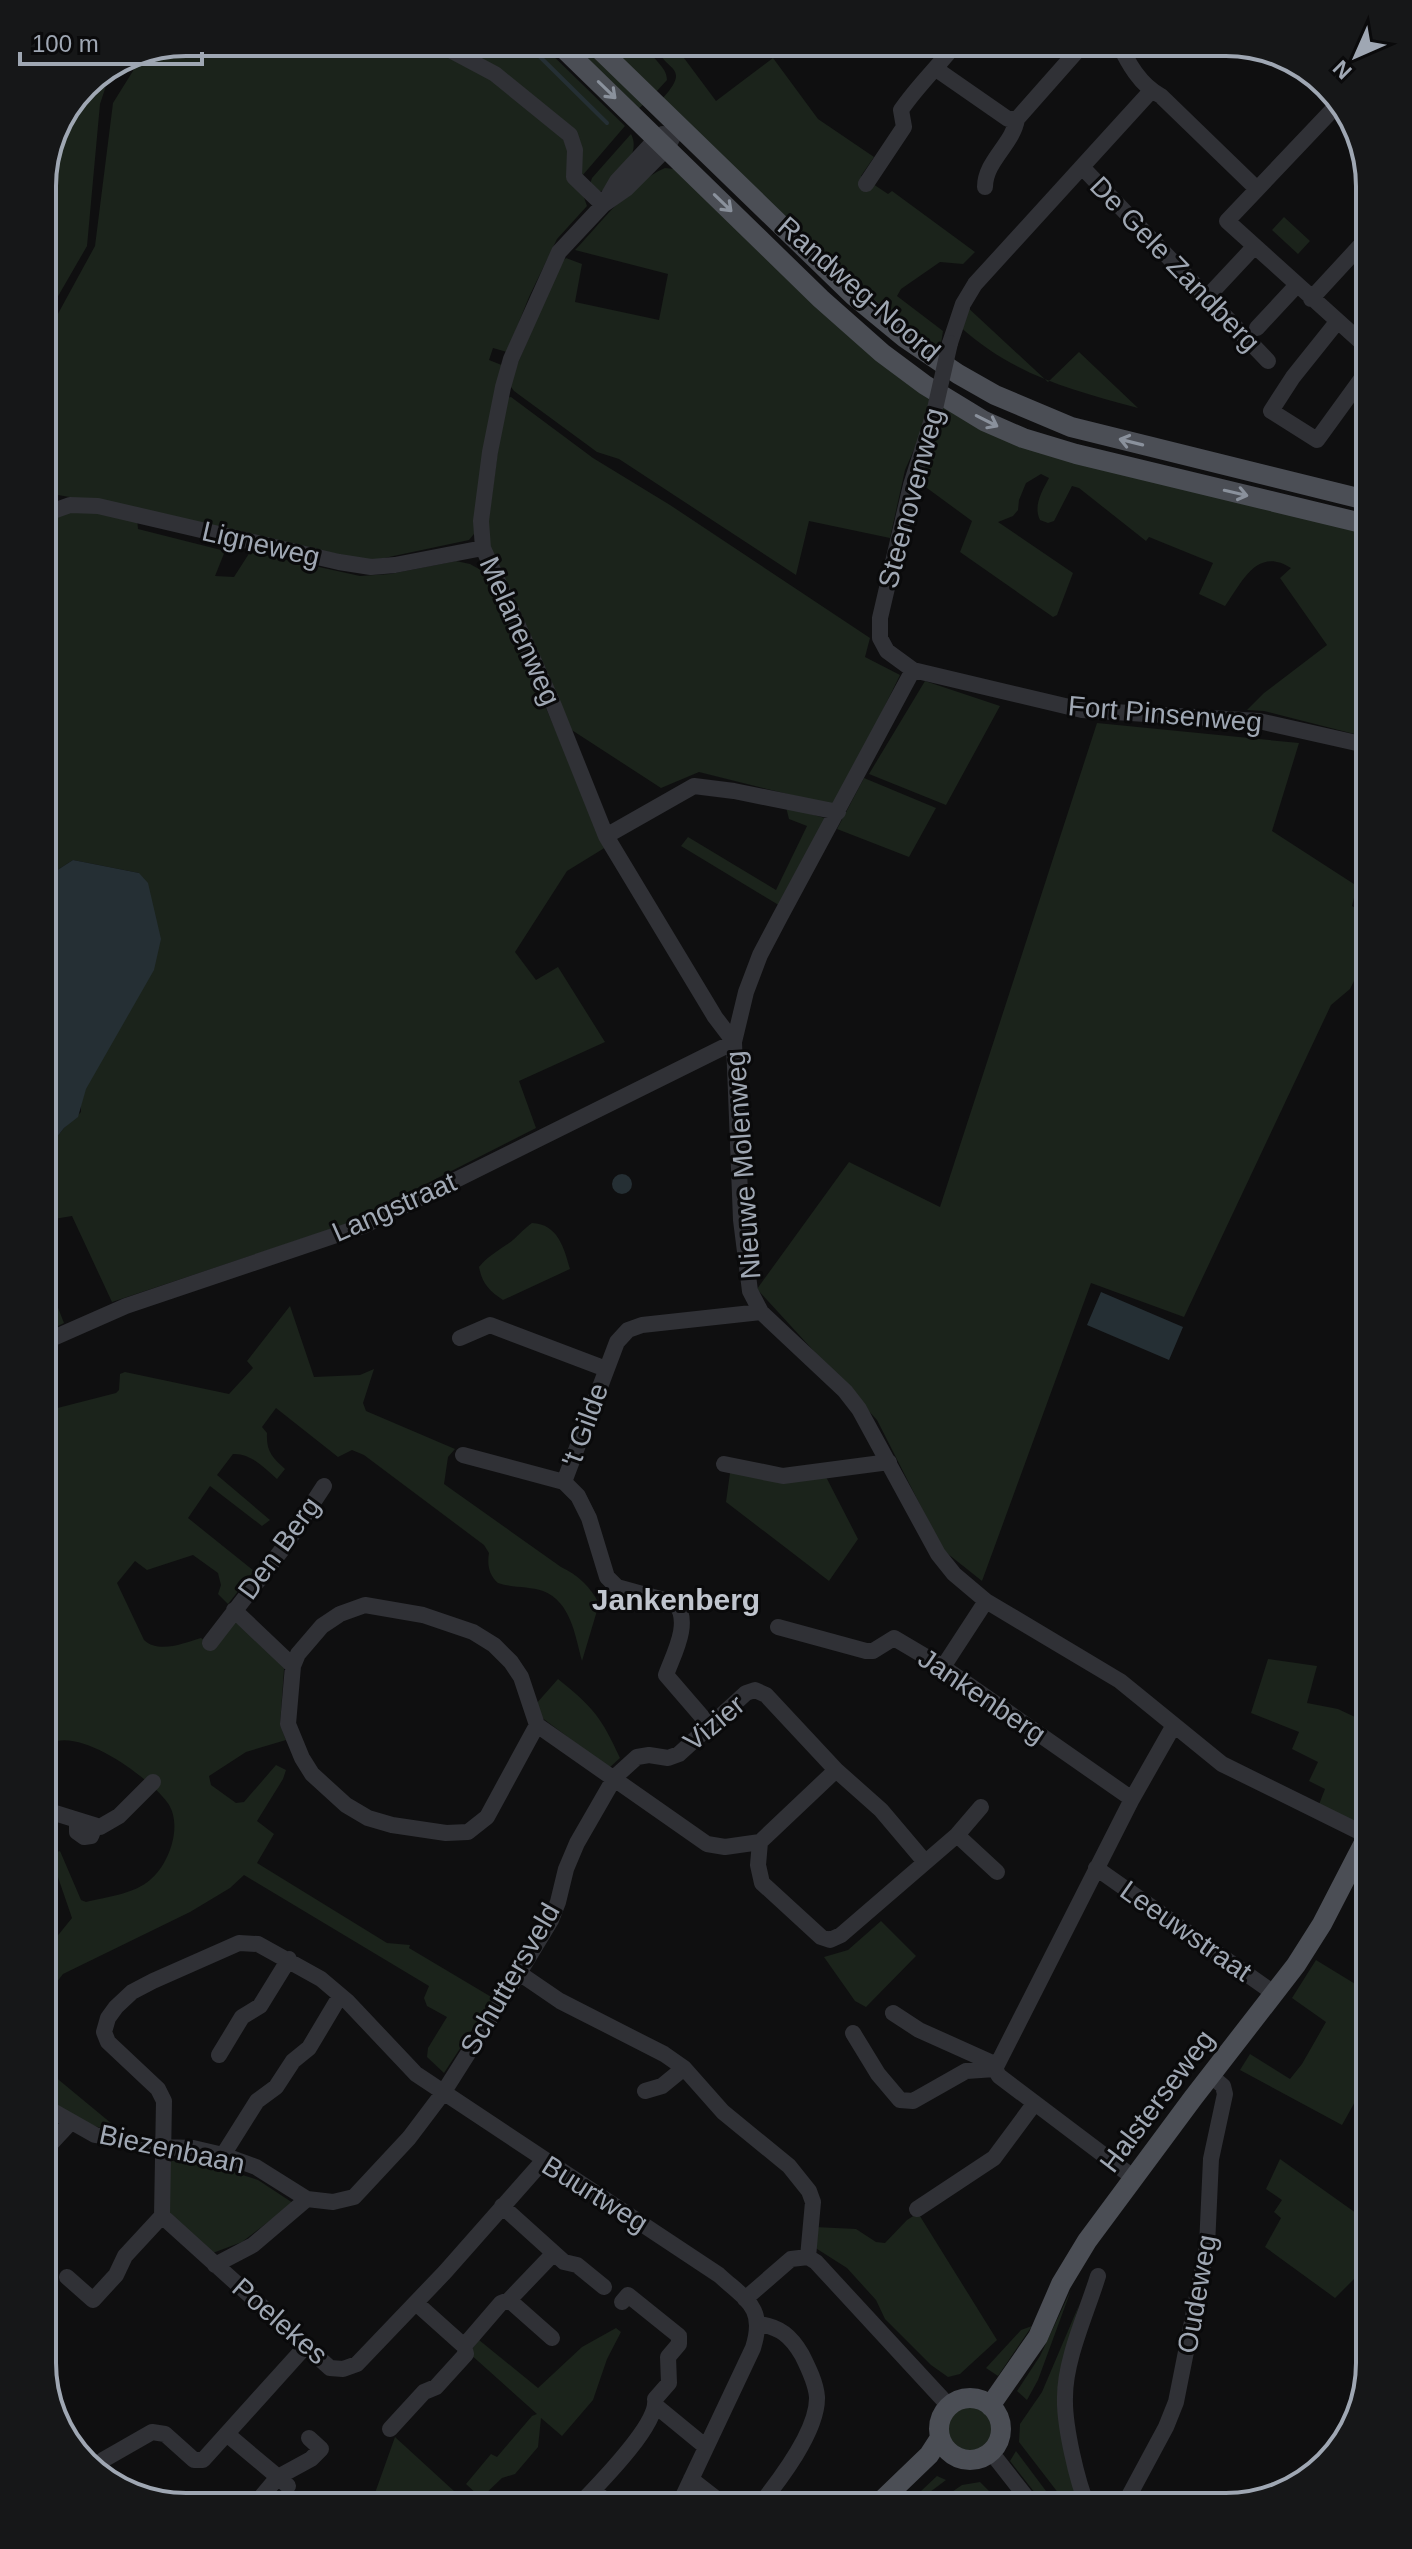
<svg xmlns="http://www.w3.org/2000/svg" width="1412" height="2549" font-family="Helvetica,sans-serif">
  <rect width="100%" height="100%" fill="#0f0f10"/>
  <path fill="#1b231b" d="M186,42H426L509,90L561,132L587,206L557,239L529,297L507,352L493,348L489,360L504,366L474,534L469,540L370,561L99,502L52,494L42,488V343L95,246L113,103L146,50Z
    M445,42H539L625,126L582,176L579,148Z
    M567,42H583L645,103L637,110Z
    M604,42H649C648,60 667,64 667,80L656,92Z
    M659,42L691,43L695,49L684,58L716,101L773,58L818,119L874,157L861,176L888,194L892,191L975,252L963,264L940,262L901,289L897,296L943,331L939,356L899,325L662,99C693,65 664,72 656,46Z
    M123,58L107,83L100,104L87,246L42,324V177L85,84Z
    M631,134C642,155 617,174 604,190L598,192L590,184L592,178Z
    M665,168L674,169L930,397L923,429L905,470L890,538L809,521L796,575L619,459L597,452L514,391L509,384L560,264L566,258L582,264L575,302L659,320L668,274L575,250C602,222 630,183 665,168Z
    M1284,217L1310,241L1298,254L1272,230Z
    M965,305L1048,382L1079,352L1138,408C1068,389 1014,375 959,326Z
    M511,397L593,458L670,505L870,638L865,657L900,675L836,806L699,772L661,788L564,725L486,539L505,398Z
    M941,404L1370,532V617L1356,625L1370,640V738L1264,711L1247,710L1264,693L1327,645L1280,578L1291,568C1257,546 1242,582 1225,606L1199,594L1213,563L1149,537L1146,541L1079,488L1072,486L1054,521L1048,523L1040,520C1033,506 1042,491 1049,478L1041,474L1026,483L1019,500L1018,510L1013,516L998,522L1073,573L1057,615L1053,617L960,552L972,521L916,480Z
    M78,509L137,518L138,529L225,551L215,576L234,577L250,552L360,576L390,574L456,561L470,564L488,574L606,847L567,871L515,952L536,980L558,967L605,1042L519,1081L536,1128L349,1223L112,1302L72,1216L42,1221V1156L64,1128L81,1112V1102L139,873L73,860L42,880V524L54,517Z
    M925,681L1000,706L946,805L869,774Z
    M1097,723L1299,743L1272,831L1357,886L1352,906L1370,916V949L1350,989L1331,1005L1184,1317L1091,1283L982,1581L943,1550L877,1420L757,1289L849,1162L940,1207Z
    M864,778L936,808L909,857L837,829Z
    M786,807L828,819L782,907L681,846L688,837L776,890L807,826L789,819Z
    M532,1223C558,1224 564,1248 570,1269L503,1300C489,1291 482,1283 479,1267C487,1257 496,1252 506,1245C516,1239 522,1230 532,1223Z
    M42,1267L64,1323L42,1334Z
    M290,1306L314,1377L360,1375L374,1369L363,1403L366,1411L455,1449L448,1457L444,1484L561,1567C578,1575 591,1587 599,1604L582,1661C575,1635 571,1602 543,1591C529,1586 513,1588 498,1583C489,1575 487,1565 489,1553L484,1545L364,1455L352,1450L338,1457L276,1408L262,1427L267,1433C266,1451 272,1457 285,1469L277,1479C264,1468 251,1453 233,1454L217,1475L270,1520L262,1526L210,1486L188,1518L254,1571L228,1604L218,1594L221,1585L218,1573L193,1555L147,1570L135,1561L117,1583L144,1640C159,1654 184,1643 201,1638L211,1645L233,1619L285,1656L280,1725L286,1740L246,1752L209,1776L211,1785L236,1803L244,1802L276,1765L286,1770L283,1779L257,1821L274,1834L257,1863L387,1943L410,1945L409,1948L493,1998L444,2073L427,2057L428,2048L447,2017L427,2006L424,1998L429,1986L244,1875L230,1888L190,1912L63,1974L42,2001V1955L72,1918L50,1854L60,1851L81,1900L86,1902C106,1897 134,1894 150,1880C169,1865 184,1824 167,1802C149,1778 89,1734 57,1741C51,1743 47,1747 42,1751V1412L116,1393L119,1390L120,1374L125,1372L229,1394L253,1368L247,1361Z
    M730,1473H824L858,1539L829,1581L726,1502Z
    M1268,1659L1317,1666L1307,1703L1338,1709L1370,1724V1797L1355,1826L1318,1807L1325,1789L1309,1781L1318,1762L1292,1749L1299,1732L1251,1713Z
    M558,1679C594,1708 601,1717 620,1758L609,1768L541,1717L536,1704Z
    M881,1921L916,1956L866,2007L855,2001L824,1957L848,1950Z
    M1316,1960L1370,1993V2075L1342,2125L1240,2070L1250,2054L1290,2079L1302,2064L1326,2022L1292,1998Z
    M42,2066L123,2133C92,2128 66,2116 42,2096Z
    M1280,2159L1370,2223V2281L1360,2273L1335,2298L1265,2247L1281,2218L1274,2212L1282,2200L1266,2189Z
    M195,2160L258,2180L293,2203L242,2242L210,2254L172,2220L165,2206L170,2161Z
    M918,2213L997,2340L960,2374L948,2377L931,2365L885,2319L876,2300L847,2268L814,2247L815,2227L856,2229L876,2242L885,2243L907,2220Z
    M1071,2290L1038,2380L1027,2400L1017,2391L1040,2356Z
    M1079,2305L1068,2342L1062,2373L1081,2507H1069L1019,2442L1020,2424L1042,2392Z
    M1032,2326L998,2376L986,2368L1021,2330Z
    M616,2328L621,2332L607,2359L593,2400L562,2436L541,2418L538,2447L515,2474L502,2478L481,2498L466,2484L491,2454L497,2457L532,2416L537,2414L469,2353L479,2340L538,2388L582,2347Z
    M946 2428a24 24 0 1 1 48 0a24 24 0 1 1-48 0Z
    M1351,2417L1353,2419L1345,2443L1308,2474Z
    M395,2437L467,2503L464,2507H370Z
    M1016,2451L1058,2507H1046L1010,2461Z
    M937,2476L946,2480L910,2507H904Z
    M980,2482L1005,2507H930L962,2485Z"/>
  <path fill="#252f34" d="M73,860L139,873L148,883L161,939L154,970L86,1089L78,1117L64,1128L42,1156V880Z
    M612 1184a10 10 0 1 1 20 0a10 10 0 1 1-20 0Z
    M1101,1292L1183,1327L1169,1360L1087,1325Z"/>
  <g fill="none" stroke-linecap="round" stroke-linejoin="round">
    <path stroke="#252f34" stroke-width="4" d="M525,42L607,123"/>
    <path stroke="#303136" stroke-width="16" d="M435,42L495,74L570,135L575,150L574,177L603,205
      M1118,42C1128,63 1140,85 1161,96L1257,189
      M1294,64L1336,101
      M936,69L1008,119H1017L1085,42
      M1338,104L1227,221L1370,350
      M679,125L667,148L626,189L603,205L559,252L511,359L503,387L490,452L481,521L483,548L554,706L606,836L715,1017L734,1042
      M1082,167L1268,361
      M866,184L904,127L901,110C918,85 939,66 957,42
      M985,187C985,161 1013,144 1017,119
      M606,200L617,181L657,138L663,134
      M1211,293L1254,247
      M1311,299L1370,235
      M1337,322L1293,377L1271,411L1317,440L1370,367
      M1257,328L1297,285
      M950,343L963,304L975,284L1151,91
      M934,413L911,485L880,618V638L887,651L913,670L1082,710L1259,721L1370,746
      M42,515L70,505L98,506L339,562L371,567L395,565L483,548
      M913,670L780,917L760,955L746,992L734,1042L741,1220L750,1291L761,1312L845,1391L859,1409L938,1554L954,1574L986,1601L1120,1681L1222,1764L1370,1837
      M606,836L694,786L734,791L838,812
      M460,1338L490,1325L606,1369
      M42,1343L126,1306L363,1226L734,1042
      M463,1455L564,1482L617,1342L628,1330L642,1325L761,1312
      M724,1464L783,1476L889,1462
      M564,1482L578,1496L589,1518L607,1577L617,1587L675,1603C692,1622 673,1655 666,1675L710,1726
      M234,1610L293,1666
      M778,1627L866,1651H873L894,1638L943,1667L1132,1799
      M210,1643L284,1547L324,1486
      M943,1667L986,1601
      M537,1725L487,1817L468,1832L446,1833L392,1825L368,1818L346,1805L312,1774L302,1758L288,1724L293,1666L298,1654L322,1626L340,1614L365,1605L423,1615L473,1632L494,1645L511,1662L521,1677L537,1725L707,1844L725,1847L760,1842L758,1865L762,1883L821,1937L830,1940L841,1935L957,1835L981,1807
      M42,1809L100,1827L119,1816L153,1782
      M77,1821V1832L84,1837L91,1836L95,1826
      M957,1835L997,1872
      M760,1842L836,1770L881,1810L925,1862
      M1096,1868L1275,1994
      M519,1973L560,2001L664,2054L684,2068L723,2112L789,2166L809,2191L813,2202L808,2257
      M893,2013L919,2030L997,2065
      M853,2033L878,2074L900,2100L913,2101L966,2071L995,2069
      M219,2055L242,2017L260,2006L289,1959
      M995,2069L1132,1799L1174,1725
      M995,2069L999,2076L1134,2178
      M645,2091L662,2086L684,2068
      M42,2105L95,2135L162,2147L193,2148L223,2155L256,2167L307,2199L333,2202L354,2197L409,2138L443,2093L519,1973L551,1920L558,1902L566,1869L577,1843L615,1777L637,1757L649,1755L668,1758L679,1754L746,1693L755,1690L766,1695L836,1770
      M42,2153L70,2123
      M223,2155L257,2101L276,2087L293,2061L309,2048L340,1996
      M543,2161L445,2272L357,2364L343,2369L330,2368L162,2216L164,2101L158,2089L108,2042L104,2032L108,2018L116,2007L132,1992L153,1981L239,1943L258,1944L321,1979L347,2001L416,2074L719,2275C746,2300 766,2307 753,2348L678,2507
      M502,2206L564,2262L577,2265L604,2287
      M917,2209L994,2158L1034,2104
      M42,2264L45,2254L42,2248
      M215,2265L253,2245L307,2199
      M67,2277L93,2300L116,2275L125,2256L162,2216
      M745,2299L791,2259L808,2257L816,2262L949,2406
      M509,2300L552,2338
      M464,2346L501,2303L509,2300L554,2253
      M656,2406L706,2447
      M390,2429L424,2392L436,2387L466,2354L464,2346L416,2303
      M228,2435L278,2477L311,2459L321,2449L309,2438
      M991,2452L1034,2507
      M103,2460L152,2432L165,2434L194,2460H203L305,2347
      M691,2479L727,2507
      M594,2490L612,2507
      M262,2496L278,2477L288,2486
      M577,2507C596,2487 659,2425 655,2399L669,2383L668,2357L679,2344V2336L628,2295L622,2302
      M758,2507C779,2481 818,2431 817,2397C816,2383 808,2367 802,2355C791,2336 780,2327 759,2324
      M1088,2507C1077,2482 1064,2425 1065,2397C1065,2359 1087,2312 1098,2276
      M1123,2507L1166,2427L1176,2402L1207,2246L1211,2159L1225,2094L1223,2086L1210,2075"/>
    <path stroke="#4b4e55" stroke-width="20" d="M557,42L821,299L882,353L925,385L984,421L1023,438L1076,454L1370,525
      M592,42L854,296L905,338L958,374L995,395L1071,427L1370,501
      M939 2429a31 31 0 1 1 62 0a31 31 0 1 1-62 0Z
      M990,2406L1038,2337L1061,2284L1087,2241L1193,2098L1296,1965L1322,1924L1370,1831
      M875,2507L929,2455L940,2438"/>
    <path stroke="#303136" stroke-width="16" d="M934,413L950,343"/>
  </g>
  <defs><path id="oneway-shaft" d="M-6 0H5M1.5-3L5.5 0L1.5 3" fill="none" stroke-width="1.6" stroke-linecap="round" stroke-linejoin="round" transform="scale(2)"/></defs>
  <g stroke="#8a919c">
    <use href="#oneway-shaft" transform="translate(607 90) rotate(44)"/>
    <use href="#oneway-shaft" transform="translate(723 203) rotate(44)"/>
    <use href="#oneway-shaft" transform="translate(987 421) rotate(27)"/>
    <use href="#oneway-shaft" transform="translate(1131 442) rotate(-166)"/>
    <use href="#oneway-shaft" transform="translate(1236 493) rotate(13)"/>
  </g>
  <g text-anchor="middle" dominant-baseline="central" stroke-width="6" stroke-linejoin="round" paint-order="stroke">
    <g font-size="28" fill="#9fa7b3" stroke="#0a0a0b">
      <text transform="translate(1175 264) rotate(46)">De Gele Zandberg</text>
      <text transform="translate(859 289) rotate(41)">Randweg-Noord</text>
      <text transform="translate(911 498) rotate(-75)">Steenovenweg</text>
      <text transform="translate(261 544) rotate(13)">Ligneweg</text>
      <text transform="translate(520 631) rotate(66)">Melanenweg</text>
      <text transform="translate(1165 714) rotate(5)">Fort Pinsenweg</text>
      <text transform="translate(743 1165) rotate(-94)">Nieuwe Molenweg</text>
      <text transform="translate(394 1207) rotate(-24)">Langstraat</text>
      <text transform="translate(585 1425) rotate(-70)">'t Gilde</text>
      <text transform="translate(279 1548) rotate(-54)">Den Berg</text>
      <text transform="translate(982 1696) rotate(34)">Jankenberg</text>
      <text transform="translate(714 1723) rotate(-40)">Vizier</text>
      <text transform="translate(1186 1931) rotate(35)">Leeuwstraat</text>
      <text transform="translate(510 1979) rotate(-60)">Schuttersveld</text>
      <text transform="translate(1157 2101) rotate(-53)">Halsterseweg</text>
      <text transform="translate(172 2149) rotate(12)">Biezenbaan</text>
      <text transform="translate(595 2194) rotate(32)">Buurtweg</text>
      <text transform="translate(1197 2294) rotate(-80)">Oudeweg</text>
      <text transform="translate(280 2321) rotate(41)">Poelekes</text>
    </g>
    <g font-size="30" font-weight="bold" fill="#c0c5ce" stroke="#0a0a0b">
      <text x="676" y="1599">Jankenberg</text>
    </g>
  </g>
  <path d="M0 0H1412V2549H0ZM186 56H1226A130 130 0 0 1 1356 186V2363A130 130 0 0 1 1226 2493H186A130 130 0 0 1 56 2363V186A130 130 0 0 1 186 56Z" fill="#161718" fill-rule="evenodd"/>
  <path fill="none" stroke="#9fa7b3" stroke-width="4" d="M186 56H1226A130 130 0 0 1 1356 186V2363A130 130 0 0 1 1226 2493H186A130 130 0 0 1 56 2363V186A130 130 0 0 1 186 56Z"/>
  <g transform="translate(1356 56) rotate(225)" stroke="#0a0a0b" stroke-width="6" paint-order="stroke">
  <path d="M0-6L14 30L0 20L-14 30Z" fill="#9fa7b3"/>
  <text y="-12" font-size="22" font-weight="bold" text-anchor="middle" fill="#9fa7b3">N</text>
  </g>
  <path d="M20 52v12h182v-12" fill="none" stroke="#9fa7b3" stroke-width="4"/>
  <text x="32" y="52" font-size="24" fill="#9fa7b3" stroke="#0a0a0b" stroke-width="6" paint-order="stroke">100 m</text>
</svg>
